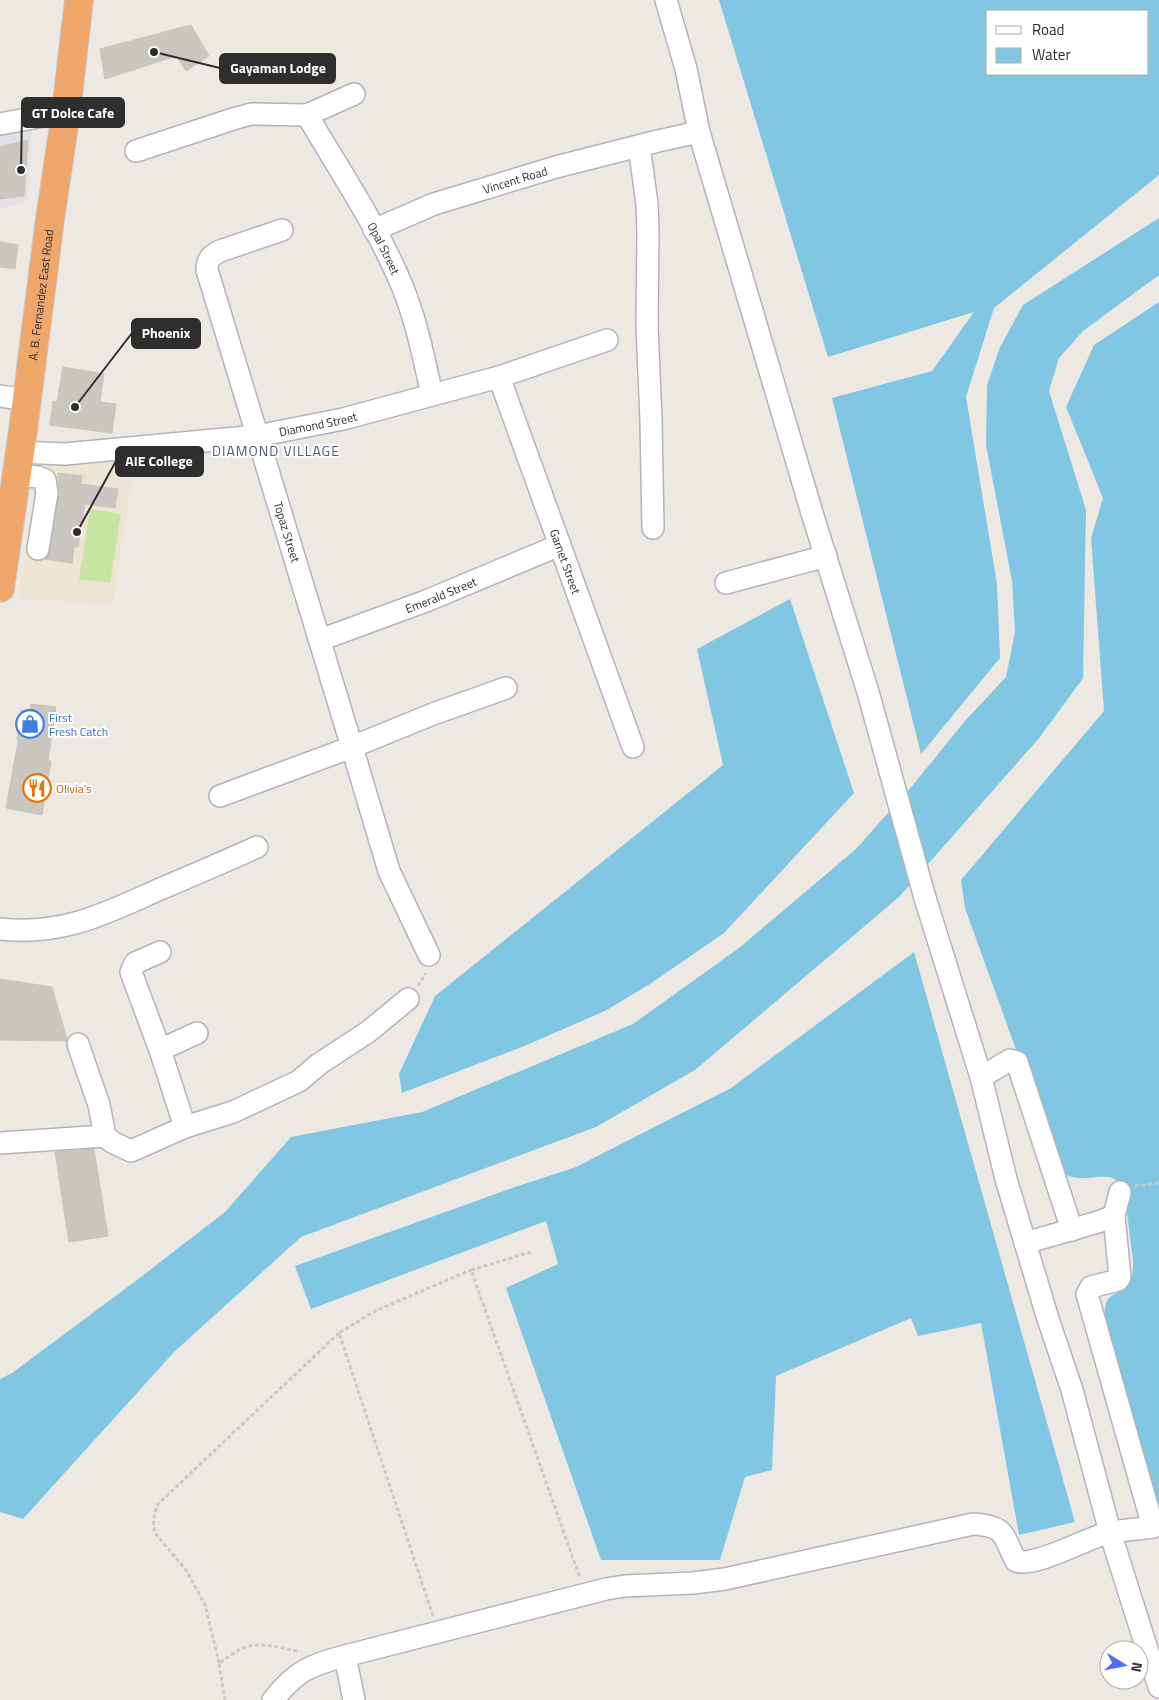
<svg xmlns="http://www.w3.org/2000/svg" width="1159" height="1700" font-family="'Titillium Web',sans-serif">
  <rect width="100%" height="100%" fill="#ede9e2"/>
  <path fill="#e3e1e7" d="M33,107L27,201L0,210V113Z"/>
  <path fill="#ede5d4" d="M134,463L113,604L19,599L39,465Z"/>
  <path fill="#c6e4a2" d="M90,509L121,514L110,583L79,579Z"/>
  <path fill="#81c7e4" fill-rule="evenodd" d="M719,0H1159V175L994,308L966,397L997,584L1000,658L921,754L832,398L932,371L974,312L828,357ZM1148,11V74H988V11Z
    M1159,218V275L1083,331L1059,358L1049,391L1086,510L1083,678L1040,737L899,897L695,1070L596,1127L301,1237L174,1352L23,1519L0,1512V1379L12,1373L137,1280L225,1212L291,1137L422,1112L633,1024L739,948L856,849L912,786L965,721L1006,677L1015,632L1012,581L986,445L987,385L1000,347L1023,305Z
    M1159,302V1536L1105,1318C1103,1287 1120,1300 1130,1281C1133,1275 1133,1268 1133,1261L1124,1188C1109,1163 1080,1191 1059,1169L965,908L961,880L1104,711L1091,538L1103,498L1066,407L1094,345Z
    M790,599L854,793L724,933L650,984L605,1011L522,1047L402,1093L399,1074L435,996L723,765L697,649Z
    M914,952L1075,1522L1019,1535L981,1323L918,1336L911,1318L776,1376L772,1470L745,1477L720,1560H601L506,1288L558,1264L546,1221L311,1309L295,1266L515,1187L576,1167L731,1088Z"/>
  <path fill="#cac7c0" stroke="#c9c5bb" d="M191,25L209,56L186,71L176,56L105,79L100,49Z
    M28,140L24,196L0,199V147Z
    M0,242L18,245L15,269L0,267Z
    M63,367L104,374L100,402L116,404L112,433L50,425L53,401L57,402Z
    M58,473L82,476L81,484L118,489L115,508L85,504L78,547H74L72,563L45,559L50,551L59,495Z
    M31,704L56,707L48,761H51L42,815L6,808L18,741L17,740L21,710L30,711Z
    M0,979L52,987L67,1039L66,1041L0,1040Z
    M94,1149L108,1236L69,1242L55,1152Z"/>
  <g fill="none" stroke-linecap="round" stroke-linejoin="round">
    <defs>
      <g id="minor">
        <path d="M666,0L686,69L699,132L812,513L868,692L925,898L981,1077L1006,1179L1048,1319L1072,1390L1110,1532L1159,1687"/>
        <path id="s1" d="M307,115C340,171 378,227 403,288C417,323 424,359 432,395"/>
        <path d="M0,124L66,112"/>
        <path d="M639,146L647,204L648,231L647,326L651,420L653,528"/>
        <path d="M136,151L233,119L251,114L307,115L354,94"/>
        <path id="s2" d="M374,230L434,204L556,167L658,141L699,132"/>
        <path id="s3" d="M499,377L633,747"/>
        <path d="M0,396L26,400"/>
        <path id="s4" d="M20,452L65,454L257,436L343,419L499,377L607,340"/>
        <path d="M16,475L38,477L45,480L47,493L38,549"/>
        <path d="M726,583L826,556"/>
        <path id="s5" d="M320,640L426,601L560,545"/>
        <path d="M220,796L352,747L207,270C207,259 211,256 220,251L282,230"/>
        <path d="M0,929C62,936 104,914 158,890C191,876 224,862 257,847"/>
        <path d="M429,955L389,871L352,747L433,714L506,688"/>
        <path d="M78,1044L99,1105L105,1136"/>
        <path d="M160,1050L131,972L135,963L160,952"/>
        <path d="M981,1077L1010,1060L1017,1062L1072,1230"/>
        <path d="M185,1127L160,1050L197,1033"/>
        <path d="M0,1143L105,1136L112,1142L131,1151L185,1127L233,1112L299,1081L319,1064L368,1032L408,999"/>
        <path d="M1114,1216L1120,1192"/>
        <path d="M273,1700C296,1671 310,1665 345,1656"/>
        <path d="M354,1700L345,1656L606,1589L625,1586L693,1583L725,1579L973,1524C1007,1526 1002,1535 1016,1561C1035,1568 1088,1537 1111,1532C1124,1530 1139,1529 1153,1527L1087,1294L1091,1287L1118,1280L1120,1277L1114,1216L1098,1222L1025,1243"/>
      </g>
      <g id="highway">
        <path id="s6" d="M0,588L22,438L50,219L66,112L79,0"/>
      </g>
    </defs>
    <use href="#minor" stroke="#b2b4bc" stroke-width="24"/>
    <use href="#highway" stroke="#c9c9c9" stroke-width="30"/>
    <path stroke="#c9c9c9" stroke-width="3" stroke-dasharray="4 2.5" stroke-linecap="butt" d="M418,986L426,973
      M1135,1186L1159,1183
      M531,1252L471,1270L580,1578
      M433,1616L339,1333L375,1311L471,1270
      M219,1663L205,1605L186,1570L155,1533C152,1522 154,1514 158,1504L339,1333
      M225,1700L219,1663C227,1658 235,1652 243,1648C261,1641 282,1648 300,1652"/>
    <use href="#minor" stroke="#fff" stroke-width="21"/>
    <use href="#highway" stroke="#efa76c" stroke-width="28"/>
  </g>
  <defs>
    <symbol id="shop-ring" viewBox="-11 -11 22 22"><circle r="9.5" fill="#fff" stroke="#3f7fe0" stroke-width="1.5"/><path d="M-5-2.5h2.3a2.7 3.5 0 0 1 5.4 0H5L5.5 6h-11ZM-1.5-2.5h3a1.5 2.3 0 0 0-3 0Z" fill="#3f7fe0"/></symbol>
    <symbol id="restaurant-ring" viewBox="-11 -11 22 22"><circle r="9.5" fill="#fff" stroke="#e8710a" stroke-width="1.5"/><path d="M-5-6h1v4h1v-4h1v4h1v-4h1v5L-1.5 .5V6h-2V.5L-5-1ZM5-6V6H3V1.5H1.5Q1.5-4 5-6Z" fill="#e8710a"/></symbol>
  </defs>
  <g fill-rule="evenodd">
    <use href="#shop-ring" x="14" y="708" width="32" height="32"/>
    <use href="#restaurant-ring" x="21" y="772" width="32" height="32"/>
  </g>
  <g text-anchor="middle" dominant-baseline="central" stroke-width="4" stroke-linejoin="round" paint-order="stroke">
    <g font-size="12" fill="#2e2e2e" stroke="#fff">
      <text stroke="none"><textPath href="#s2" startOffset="150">Vincent Road</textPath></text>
      <text stroke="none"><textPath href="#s1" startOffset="154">Opal Street</textPath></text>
      <text stroke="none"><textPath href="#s6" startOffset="296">A. B. Fernandez East Road</textPath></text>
      <text stroke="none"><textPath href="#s4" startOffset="300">Diamond Street</textPath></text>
      <text transform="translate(287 532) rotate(73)">Topaz Street</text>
      <text stroke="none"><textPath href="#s3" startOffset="196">Garnet Street</textPath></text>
      <text stroke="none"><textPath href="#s5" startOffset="129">Emerald Street</textPath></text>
    </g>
    <g font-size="12" fill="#366cbe" stroke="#fff" text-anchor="start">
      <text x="49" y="717">First<tspan x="49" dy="14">Fresh Catch</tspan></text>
    </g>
    <g font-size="12" fill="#c56008" stroke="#fff" text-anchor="start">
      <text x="56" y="788">Olivia's</text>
    </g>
    <g font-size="14" letter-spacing="1" fill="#52587b" stroke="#fff">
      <text x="276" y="450">DIAMOND VILLAGE</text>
    </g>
  </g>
  <path fill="none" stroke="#2e2e2e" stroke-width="2" d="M154 52L220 68M21 170L22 113M75 407L132 333M77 532L116 461"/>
  <g fill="#2e2e2e" stroke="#fff" stroke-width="2">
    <circle cx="154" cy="52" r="5"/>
    <circle cx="21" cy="170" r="5"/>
    <circle cx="75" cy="407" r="5"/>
    <circle cx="77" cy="532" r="5"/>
  </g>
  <g fill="#2e2e2e" stroke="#2e2e2e" stroke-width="2">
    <rect x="220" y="54" width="115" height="29" rx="5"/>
    <rect x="22" y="98" width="102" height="29" rx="5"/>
    <rect x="132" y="319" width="68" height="29" rx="5"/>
    <rect x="116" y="447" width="87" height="29" rx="5"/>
  </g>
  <g font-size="14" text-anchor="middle" font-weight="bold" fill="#fff">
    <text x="278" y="73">Gayaman Lodge</text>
    <text x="73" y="118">GT Dolce Cafe</text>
    <text x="166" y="338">Phoenix</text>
    <text x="159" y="466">AIE College</text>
  </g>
  <rect x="986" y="10" width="162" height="65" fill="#ffffff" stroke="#ababab"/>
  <rect x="996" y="26" width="25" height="8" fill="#ffffff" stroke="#ababab"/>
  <text x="1032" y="35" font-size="15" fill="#2e2e2e">Road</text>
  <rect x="996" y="48" width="25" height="15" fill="#81c7e4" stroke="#ababab"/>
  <text x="1032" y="60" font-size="15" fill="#2e2e2e">Water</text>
  <g transform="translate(1124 1665) rotate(100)"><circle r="24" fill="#ffffff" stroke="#ababab"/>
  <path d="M0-4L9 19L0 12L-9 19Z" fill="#546de8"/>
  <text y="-8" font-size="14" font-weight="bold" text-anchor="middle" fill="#2e2e2e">N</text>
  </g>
</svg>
